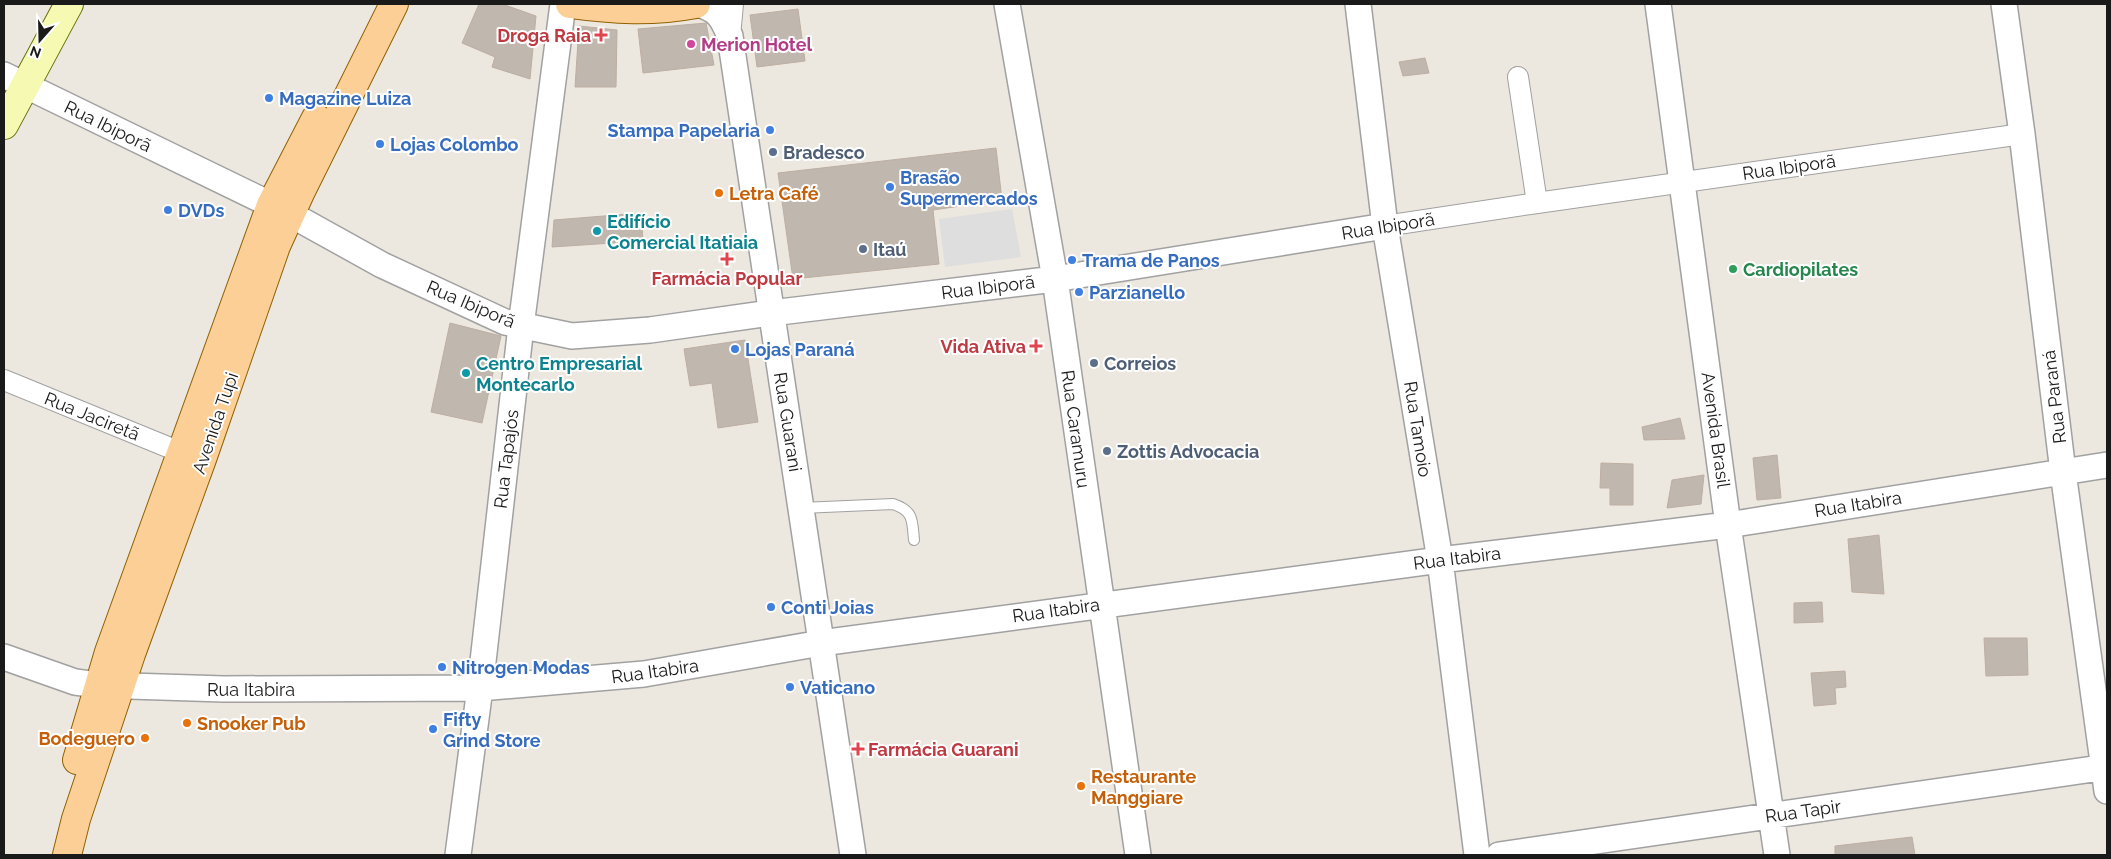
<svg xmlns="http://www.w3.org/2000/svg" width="2111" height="859" font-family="Raleway,sans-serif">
  <rect width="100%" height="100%" fill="#ece8e0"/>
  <path fill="#dedede" d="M1012,209L1021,257L945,267L939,219Z"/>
  <path fill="#c0b7af" stroke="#beaea2" d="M479,4H502L536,16L530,79L492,67L495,57L462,43Z
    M798,9L805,61L757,67L750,15Z
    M706,23L714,65L643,73L638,29Z
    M579,26L617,30L616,87H575Z
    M1425,58L1429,73L1403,76L1399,62Z
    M996,148L1002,200L933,210L939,264L793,279L778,173Z
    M641,213L643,241L552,247L554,220Z
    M450,323L501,336L482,423L431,412Z
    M745,340L758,422L718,428L712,383L690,386L684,349Z
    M1680,418L1685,439L1644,440L1642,427Z
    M1777,455L1781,498L1757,500L1753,458Z
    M1601,463L1633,464V505H1610V488H1600Z
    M1704,475L1701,504L1667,508L1672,480Z
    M1879,535L1884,594L1852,592L1848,539Z
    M1822,602L1823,622L1794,623V603Z
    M1984,638H2027L2028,675L1986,676Z
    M1845,671L1846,687L1835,688L1836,704L1814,706L1811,673Z
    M1912,837L1915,855H1835V846Z"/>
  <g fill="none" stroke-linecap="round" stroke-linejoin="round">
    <defs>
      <path id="service" d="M801,508L893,504C914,511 912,520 914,540"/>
      <path id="minor" d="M730,36L733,4
        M1518,77L1537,203
        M1385,226L1537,203L2022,134
        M4,380L180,452"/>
      <path id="tertiary" d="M698,4C719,10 722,18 730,36L853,855
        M1007,4L1055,279L1138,855
        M1358,4L1385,226L1440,560L1477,855
        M1658,4L1728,525L1777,855
        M2004,4L2022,134L2063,472L2107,791
        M4,75L290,214L382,265L505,322L572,336L650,330L771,313L1055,279L1385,226
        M4,657L75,682L98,685L224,689L480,688L644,674L821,643L1440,560L1728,525L2107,465
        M458,855L480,688L521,326L563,4
        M1499,855L2107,767"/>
      <path id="secondary" d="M4,125L69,4"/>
      <path id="primary" d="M570,4C613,10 653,12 696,4
        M77,760L109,652L271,205L316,118
        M67,855L76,819L131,654L202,459L276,246L301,191L394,4"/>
    </defs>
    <use href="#service" stroke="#a1a1a1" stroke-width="12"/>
    <use href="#minor" stroke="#a1a1a1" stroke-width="22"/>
    <use href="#tertiary" stroke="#a1a1a1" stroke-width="28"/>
    <use href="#secondary" stroke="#636e05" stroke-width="30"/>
    <use href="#primary" stroke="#906101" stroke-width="30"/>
    <use href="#service" stroke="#fff" stroke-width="10"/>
    <use href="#minor" stroke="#fff" stroke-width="20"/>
    <use href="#tertiary" stroke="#fff" stroke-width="25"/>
    <use href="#secondary" stroke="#f5f9b1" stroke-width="28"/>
    <use href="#primary" stroke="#fbcf96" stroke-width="28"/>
  </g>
  <g fill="#e0444e" stroke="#fff" stroke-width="2">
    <path d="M598.5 27.5h5v5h5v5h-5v5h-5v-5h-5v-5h5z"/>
    <path d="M724.5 251.5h5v5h5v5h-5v5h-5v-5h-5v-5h5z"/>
    <path d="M1033.5 338.5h5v5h5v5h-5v5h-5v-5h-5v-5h5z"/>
    <path d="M855.5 741.5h5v5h5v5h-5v5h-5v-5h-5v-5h5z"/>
  </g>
  <circle fill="#d1479c" stroke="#fff" stroke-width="2" cx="691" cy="44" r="5"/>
  <g fill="#3f7fe0" stroke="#fff" stroke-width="2">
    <circle cx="269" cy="98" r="5"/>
    <circle cx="770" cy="130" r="5"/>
    <circle cx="380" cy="144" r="5"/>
    <circle cx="890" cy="187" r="5"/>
    <circle cx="168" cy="210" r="5"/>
    <circle cx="1072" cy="260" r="5"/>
    <circle cx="1079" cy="292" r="5"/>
    <circle cx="735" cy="349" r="5"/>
    <circle cx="771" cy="607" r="5"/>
    <circle cx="442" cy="667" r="5"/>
    <circle cx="790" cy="687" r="5"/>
    <circle cx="433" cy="729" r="5"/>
  </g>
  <g fill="#5c6f8a" stroke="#fff" stroke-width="2">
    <circle cx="773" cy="152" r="5"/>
    <circle cx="863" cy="249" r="5"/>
    <circle cx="1094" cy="363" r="5"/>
    <circle cx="1107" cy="451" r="5"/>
  </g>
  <g fill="#e8710a" stroke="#fff" stroke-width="2">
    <circle cx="719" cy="193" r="5"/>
    <circle cx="187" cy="723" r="5"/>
    <circle cx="145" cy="738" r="5"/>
    <circle cx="1081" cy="786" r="5"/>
  </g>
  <g fill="#0f9aa8" stroke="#fff" stroke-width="2">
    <circle cx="597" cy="231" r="5"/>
    <circle cx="466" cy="373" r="5"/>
  </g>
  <circle fill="#2e9e5b" stroke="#fff" stroke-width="2" cx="1733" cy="269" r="5"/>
  <g text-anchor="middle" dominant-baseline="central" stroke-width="4" stroke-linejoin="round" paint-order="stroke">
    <g font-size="18" font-weight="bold" fill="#be3a42" stroke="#fff" text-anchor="end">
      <text x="591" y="35">Droga Raia</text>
      <text x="727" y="278" text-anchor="middle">Farmácia Popular</text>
      <text x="1026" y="346">Vida Ativa</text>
      <text x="868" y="749" text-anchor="start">Farmácia Guarani</text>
    </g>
    <g font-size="18" font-weight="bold" fill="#b23c85" stroke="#fff" text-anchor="start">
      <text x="701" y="44">Merion Hotel</text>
    </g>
    <g font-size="18" font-weight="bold" fill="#366cbe" stroke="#fff" text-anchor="start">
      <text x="279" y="98">Magazine Luiza</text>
      <text x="760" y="130" text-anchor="end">Stampa Papelaria</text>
      <text x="390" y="144">Lojas Colombo</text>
      <text x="900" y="177">Brasão<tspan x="900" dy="21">Supermercados</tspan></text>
      <text x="178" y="210">DVDs</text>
      <text x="1082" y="260">Trama de Panos</text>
      <text x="1089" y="292">Parzianello</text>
      <text x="745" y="349">Lojas Paraná</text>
      <text x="781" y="607">Conti Joias</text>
      <text x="452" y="667">Nitrogen Modas</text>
      <text x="800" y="687">Vaticano</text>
      <text x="443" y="719">Fifty<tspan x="443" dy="21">Grind Store</tspan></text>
    </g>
    <g font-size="18" fill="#1a1a1a" stroke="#fff">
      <text transform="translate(108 126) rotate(26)">Rua Ibiporã</text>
      <text transform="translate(1789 167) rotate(-8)">Rua Ibiporã</text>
      <text transform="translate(1388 226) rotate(-9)">Rua Ibiporã</text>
      <text transform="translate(988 287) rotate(-7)">Rua Ibiporã</text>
      <text transform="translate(471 304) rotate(23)">Rua Ibiporã</text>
      <text transform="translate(2054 397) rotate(-97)">Rua Paraná</text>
      <text transform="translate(92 416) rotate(22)">Rua Jaciretã</text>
      <text transform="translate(788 422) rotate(81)">Rua Guarani</text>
      <text transform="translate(215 423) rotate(-71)">Avenida Tupi</text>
      <text transform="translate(1076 429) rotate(82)">Rua Caramuru</text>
      <text transform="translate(1418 429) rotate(81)">Rua Tamoio</text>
      <text transform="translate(1716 430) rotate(82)">Avenida Brasil</text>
      <text transform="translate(506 459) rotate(-83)">Rua Tapajós</text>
      <text transform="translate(1858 504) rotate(-9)">Rua Itabira</text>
      <text transform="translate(1457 558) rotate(-7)">Rua Itabira</text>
      <text transform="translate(1056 610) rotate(-8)">Rua Itabira</text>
      <text transform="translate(655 671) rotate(-8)">Rua Itabira</text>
      <text x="251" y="689">Rua Itabira</text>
      <text transform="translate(1803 811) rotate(-8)">Rua Tapir</text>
    </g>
    <g font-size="18" font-weight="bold" fill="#4e5e75" stroke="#fff" text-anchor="start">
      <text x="783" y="152">Bradesco</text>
      <text x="873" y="249">Itaú</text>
      <text x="1104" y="363">Correios</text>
      <text x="1117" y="451">Zottis Advocacia</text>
    </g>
    <g font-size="18" font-weight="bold" fill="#c56008" stroke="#fff" text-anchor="start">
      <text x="729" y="193">Letra Café</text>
      <text x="197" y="723">Snooker Pub</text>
      <text x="135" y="738" text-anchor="end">Bodeguero</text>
      <text x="1091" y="776">Restaurante<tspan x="1091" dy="21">Manggiare</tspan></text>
    </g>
    <g font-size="18" font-weight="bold" fill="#0d838f" stroke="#fff" text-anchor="start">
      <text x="607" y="221">Edifício<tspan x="607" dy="21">Comercial Itatiaia</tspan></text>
      <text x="476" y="363">Centro Empresarial<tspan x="476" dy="21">Montecarlo</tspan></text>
    </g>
    <g font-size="18" font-weight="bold" fill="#27864d" stroke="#fff" text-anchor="start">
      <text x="1743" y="269">Cardiopilates</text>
    </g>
  </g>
  <rect width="2111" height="859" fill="none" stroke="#1a1a1a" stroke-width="10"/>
  <g transform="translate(40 40) rotate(200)" stroke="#ffffff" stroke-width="4" paint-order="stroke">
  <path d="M0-4L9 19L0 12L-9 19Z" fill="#1a1a1a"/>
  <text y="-8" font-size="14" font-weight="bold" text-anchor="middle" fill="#1a1a1a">N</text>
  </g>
</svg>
